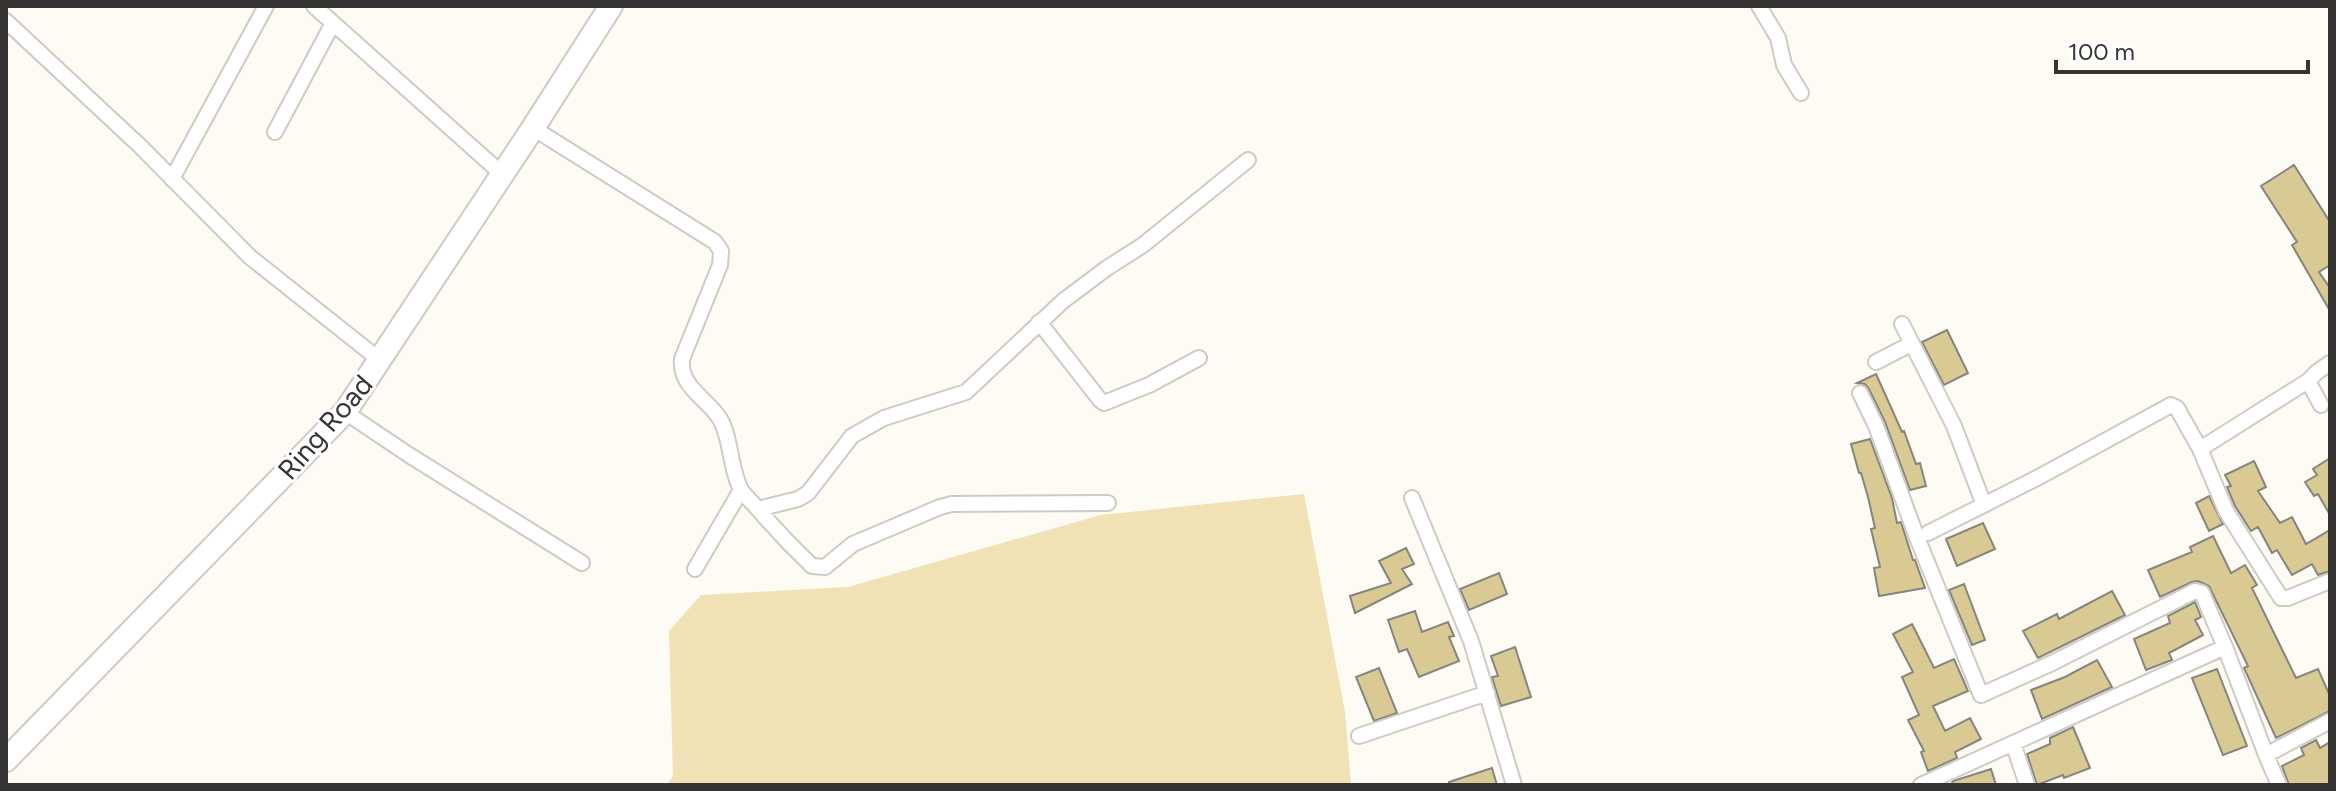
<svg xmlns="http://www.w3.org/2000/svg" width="2336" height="791" font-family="Figtree,sans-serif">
  <rect width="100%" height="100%" fill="#fdfbf4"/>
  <path fill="#f0e2b5" d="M1304,494L1345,712L1351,785H667L673,776L669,631L701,595L848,587L1101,515Z"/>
  <path fill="#d9c993" stroke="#86847e" stroke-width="2" d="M2294,165L2330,222V265L2319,272L2330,288V311L2292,245L2297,242L2261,186Z
    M1947,330L1968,373L1944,385L1922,342Z
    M1876,374L1902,432L1904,431L1916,464L1920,463L1926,486L1910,490L1885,422L1869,389L1865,384L1857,383Z
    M1870,439L1892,498L1897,523L1901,522L1913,560H1915L1925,588L1879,596L1874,568L1880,567L1871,529L1875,528L1868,497L1861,473H1859L1851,444Z
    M2330,458V515L2318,494L2314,496L2305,482L2317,475L2313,469Z
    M2254,461L2266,487L2258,491L2280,523L2292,517L2306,544L2330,530V571L2318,575L2312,564L2292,575L2277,550L2272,553L2258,527L2251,531L2235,506L2227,487L2231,486L2225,475Z
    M2209,496L2223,524L2209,531L2196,503Z
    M1983,523L1995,549L1957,566L1946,539Z
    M2213,536L2231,573L2245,565L2257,585L2252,588L2296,678L2318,669L2330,696V711L2276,738L2244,668L2248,666L2209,586L2198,581L2192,582L2160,597L2148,570L2192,552L2190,547Z
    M1406,548L1414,564L1402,569L1412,584L1355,613L1350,596L1391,583L1379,561Z
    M1499,573L1507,594L1469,610L1460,589Z
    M1964,584L1985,640L1972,645L1949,590Z
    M2112,591L2125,615L2038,658L2023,631L2057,614L2059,619Z
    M2195,602L2201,617L2195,620L2203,635L2169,653L2172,660L2146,670L2134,639L2170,623L2168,616Z
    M1415,611L1422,632L1448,622L1454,636L1449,637L1459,661L1419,677L1407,649L1399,652L1388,620Z
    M1912,624L1934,668L1954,659L1968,691L1933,706L1945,731L1970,718L1981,739L1955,752L1957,758L1928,771L1921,752L1924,751L1908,720L1919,715L1902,677L1913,672L1893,634Z
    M1515,647L1531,697L1501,706L1492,677L1498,676L1491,656Z
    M2097,660L2112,687L2042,719L2031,690L2065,677Z
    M1379,668L1397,713L1374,721L1356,677Z
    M2217,669L2247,746L2223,755L2192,678Z
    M2073,727L2090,768L2064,778L2063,775L2037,785L2027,754L2050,744V738Z
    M2316,740L2320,748L2330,742V785H2289L2282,766L2304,755L2301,748Z
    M1492,768L1497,785H1449V782Z
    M1991,769L1996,785H1951L1953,781Z"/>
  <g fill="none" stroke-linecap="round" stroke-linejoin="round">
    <defs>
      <path id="street" d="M314,6L502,174
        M1759,6L1778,38L1784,65L1801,93
        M6,21L140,146L250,257L381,361
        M533,128L715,242L721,251L720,265L682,359C679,387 707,398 720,419C731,437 730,469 741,490C745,496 752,502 757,508C775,529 793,548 812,566L825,567L853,544L940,507L952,504L1108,503
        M275,132L333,23
        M172,179L266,6
        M1039,322L1100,400L1104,403L1149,385L1199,358
        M1902,324L1954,426L1984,505
        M1876,362L1911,344
        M2308,381L2321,405
        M1860,393L1876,426L1916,535L1981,695L2052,663L2195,591L2202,593L2225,647
        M345,412L409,455L582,563
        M2200,449L2308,381L2317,372L2330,363
        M1412,498L1471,641L1514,785
        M758,509L798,499L808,493L852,436L884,418L966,392L1063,301L1107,268L1143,245L1248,160
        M1928,533L2035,479L2171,405L2177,408L2200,449L2226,511L2281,598H2288L2330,581
        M695,569L741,490
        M1359,736L1487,693
        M2013,743L2027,785
        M2266,755L2279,785
        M1921,785L2225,647L2266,755L2330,721"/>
      <path id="secondary" d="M6,760L345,412L533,128L611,6"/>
    </defs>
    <use href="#street" stroke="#cdcbc4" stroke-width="18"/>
    <use href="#secondary" stroke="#cdcbc4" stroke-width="26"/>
    <use href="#street" stroke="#fff" stroke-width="14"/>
    <use href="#secondary" stroke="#fff" stroke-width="22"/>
  </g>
  <g text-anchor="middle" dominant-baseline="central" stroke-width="6" stroke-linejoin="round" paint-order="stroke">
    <g font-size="28" fill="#363533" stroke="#fff">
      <text transform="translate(325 427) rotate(-49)">Ring Road</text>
    </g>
  </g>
  <rect width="2336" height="791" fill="none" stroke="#363533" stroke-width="16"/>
  <path d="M2056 60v12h252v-12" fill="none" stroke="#363533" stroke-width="4"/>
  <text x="2068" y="60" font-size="24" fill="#363533" stroke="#ffffff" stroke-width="6" paint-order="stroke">100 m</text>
</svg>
